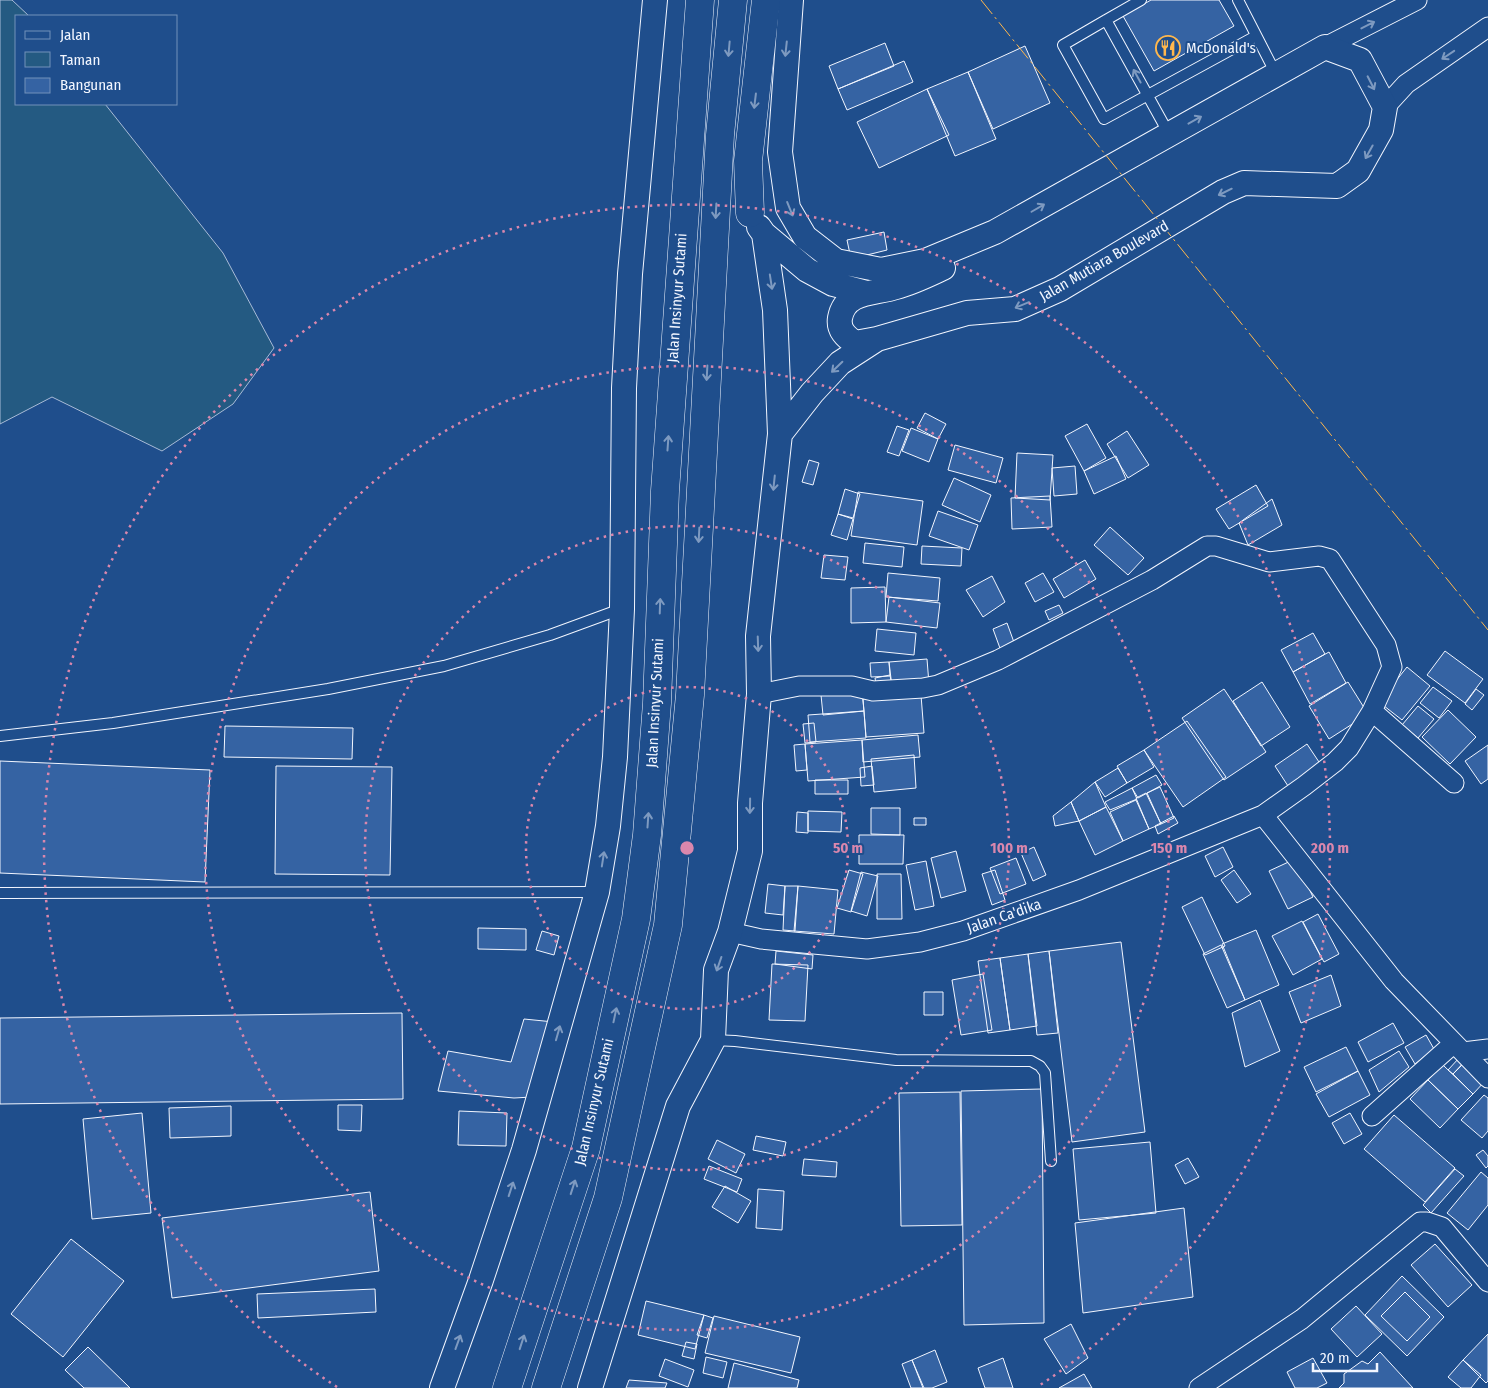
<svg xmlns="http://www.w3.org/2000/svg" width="1488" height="1388" font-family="'Fira Sans Condensed',sans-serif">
  <rect width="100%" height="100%" fill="#1f4e8c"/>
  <path fill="#245a82" stroke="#a8bbd7" d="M0,0H12L29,16H16V104H105L223,253L274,348L233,404L162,451L52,397L0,424Z"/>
  <path fill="#3563a3" stroke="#f2f6ff" d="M1151,0H1219L1234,26L1154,71L1123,16Z
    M885,43L894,66L838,89L829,66Z
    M1025,46L1050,103L993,129L968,72Z
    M904,61L913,82L847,110L838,89Z
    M968,72L996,139L955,156L927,89Z
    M927,89L949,135L879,168L857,122Z
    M884,232L887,250L851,259L847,240Z
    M925,413L946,424L938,439L917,428Z
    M1087,424L1106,458L1084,471L1065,436Z
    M897,426L909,430L899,456L887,452Z
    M911,428L938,439L929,462L902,451Z
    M1127,431L1149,465L1128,478L1107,444Z
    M955,445L1003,458L996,483L948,470Z
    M1017,453L1053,455L1050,500L1015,498Z
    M1116,456L1126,479L1094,494L1084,471Z
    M809,460L819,463L813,485L802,482Z
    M1075,466L1077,494L1054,496L1052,468Z
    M954,478L991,495L980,522L942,505Z
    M1256,485L1268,506L1229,529L1216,509Z
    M845,489L860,494L853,518L838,514Z
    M858,492L923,501L917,545L851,536Z
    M1050,496L1052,527L1012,529L1011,498Z
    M1272,499L1282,525L1248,545L1239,523Z
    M938,511L978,525L969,550L929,536Z
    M838,514L853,519L847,540L831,535Z
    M1110,527L1144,558L1128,575L1094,545Z
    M865,543L904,547L902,567L863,563Z
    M922,546L962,548L961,566L921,564Z
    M824,555L848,557L845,580L821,578Z
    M1085,560L1096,579L1064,598L1053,579Z
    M888,573L940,578L938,601L886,597Z
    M1043,573L1054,592L1035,602L1025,583Z
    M992,576L1005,602L983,617L966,590Z
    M885,587L886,622L851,623V588Z
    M889,597L940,603L937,628L886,622Z
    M1059,605L1063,613L1049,620L1045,611Z
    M1007,623L1015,645L1001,651L993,629Z
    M877,629L916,633L914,655L875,651Z
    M1313,633L1325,654L1293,672L1281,650Z
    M1445,651L1483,679L1465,703L1427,675Z
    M1329,652L1346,683L1310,704L1293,672Z
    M927,659L929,684L892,687L889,662Z
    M889,662L890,676L871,677L870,663Z
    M1407,667L1430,686L1402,720L1379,702Z
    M890,675L892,687L877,690L875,678Z
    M1262,682L1290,727L1261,746L1233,701Z
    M1348,682L1368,714L1329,739L1309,706Z
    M1433,687L1452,701L1439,718L1420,703Z
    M1224,689L1266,752L1224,780L1182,718Z
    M1476,689L1484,695L1472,710L1465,704Z
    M862,691L864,711L823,715L821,695Z
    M921,695L924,733L866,737L863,699Z
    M1418,706L1434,719L1418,738L1402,725Z
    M1448,710L1476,737L1450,764L1422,737Z
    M864,711L866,738L810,742L808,715Z
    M1187,721L1226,777L1183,807L1144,750Z
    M814,723L816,742L805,743L803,724Z
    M225,726L353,728L352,759L224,757Z
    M918,735L920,757L863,762L862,740Z
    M862,740L865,777L808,781L805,744Z
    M805,744L807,770L796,771L794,745Z
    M1307,744L1321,765L1288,786L1275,766Z
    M1488,745V779L1481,784L1465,761Z
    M1144,750L1154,767L1127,783L1117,766Z
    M914,755L916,788L874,792L871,759Z
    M0,761L210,770L205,882L0,873Z
    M276,766L392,767L390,875L275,874Z
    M872,766L874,785L861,786L860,768Z
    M1118,768L1127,783L1105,797L1095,782Z
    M1156,775L1162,785L1138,798L1132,788Z
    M815,780H848V794H815Z
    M1095,782L1106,807L1079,821L1071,802Z
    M1160,787L1174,818L1161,824L1147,793Z
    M1132,788L1137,799L1110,810L1105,802Z
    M1146,793L1161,824L1149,829L1136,798Z
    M1136,800L1149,829L1123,841L1110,812Z
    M1071,802L1079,821L1055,826L1053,816Z
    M1106,807L1123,841L1095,855L1079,821Z
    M871,808H900V835L871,834Z
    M808,811L842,812L841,832L808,831Z
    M797,812L808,813V833L796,832Z
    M1174,816L1178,823L1158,834L1155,826Z
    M914,818H926V825H914Z
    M859,835H904L903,864H859Z
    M1034,847L1046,875L1033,881L1021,853Z
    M1223,847L1233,867L1215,877L1205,856Z
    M956,851L966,891L941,898L931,858Z
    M1016,858L1026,884L1000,894L990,868Z
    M1295,859L1313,897L1288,909L1269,871Z
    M926,861L934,906L915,910L906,865Z
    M849,870L863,874L851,912L837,908Z
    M995,870L1005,900L992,905L982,874Z
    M1234,870L1251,894L1237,903L1221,880Z
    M861,872L878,876L867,916L851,911Z
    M877,874H901L902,919H877Z
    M768,884L785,886L783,915L765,913Z
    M785,886H798L795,931L783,930Z
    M798,886L838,890L834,934L794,931Z
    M1202,897L1225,946L1205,955L1182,907Z
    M1318,914L1339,954L1324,962L1303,922Z
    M1302,921L1322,959L1293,975L1272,936Z
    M478,928L526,929V950L478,949Z
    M1256,930L1279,985L1245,1000L1222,944Z
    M542,931L559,936L554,955L536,950Z
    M1121,942L1145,1132L1072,1142L1049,951Z
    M1221,945L1245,1000L1227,1008L1203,954Z
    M776,951L813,955L812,969L775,964Z
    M1049,951L1058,1033L1037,1035L1028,954Z
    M1028,954L1037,1026L1010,1030L1000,958Z
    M1000,958L1010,1030L988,1033L978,961Z
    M772,964L808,965L805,1021L769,1020Z
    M983,974L992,1030L961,1035L952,980Z
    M1331,975L1341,1006L1301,1023L1289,992Z
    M924,992H943V1015H924Z
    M1260,1000L1280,1051L1245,1067L1232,1013Z
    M402,1013L403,1099L0,1104V1018Z
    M524,1019L554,1022L532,1097L514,1098L438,1091L448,1051L511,1062Z
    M1393,1023L1404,1043L1368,1062L1358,1042Z
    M1426,1035L1434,1049L1415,1064L1405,1047Z
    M1346,1047L1358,1071L1316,1092L1304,1067Z
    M1399,1051L1409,1067L1379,1092L1369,1070Z
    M1459,1058L1464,1063L1453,1074L1448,1070Z
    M1466,1060L1486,1080L1473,1094L1453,1074Z
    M1443,1065L1473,1094L1458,1109L1428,1080Z
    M1358,1071L1370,1095L1329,1117L1316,1094Z
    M1428,1080L1458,1109L1440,1128L1410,1099Z
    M1042,1089L1044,1323L964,1325L961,1091Z
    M960,1092L962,1225L901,1226L899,1093Z
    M1484,1095L1488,1098V1131L1482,1138L1461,1120Z
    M338,1105H362L361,1131L338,1130Z
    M231,1106V1136L170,1138L169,1108Z
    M459,1111L507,1113L506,1146L458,1145Z
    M142,1113L151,1213L92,1219L83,1119Z
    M1350,1113L1362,1134L1344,1144L1332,1123Z
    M1394,1115L1455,1168L1425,1202L1364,1149Z
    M756,1136L786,1142L783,1156L753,1150Z
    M717,1140L745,1154L736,1173L708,1159Z
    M1150,1142L1156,1213L1079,1220L1073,1149Z
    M1483,1150L1488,1156V1166L1486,1168L1476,1155Z
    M1188,1158L1199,1177L1185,1184L1175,1165Z
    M804,1159L837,1162L836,1177L802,1175Z
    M709,1166L742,1179L737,1192L704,1179Z
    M1455,1169L1464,1176L1431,1213L1423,1205Z
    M1481,1172L1488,1178V1205L1468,1230L1447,1213Z
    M725,1186L751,1201L738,1223L712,1207Z
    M758,1189L784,1191L782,1230L756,1228Z
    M370,1192L379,1271L172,1298L162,1218Z
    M1184,1208L1193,1297L1083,1313L1075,1223Z
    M71,1239L124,1281L63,1357L11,1314Z
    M1435,1244L1472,1285L1448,1307L1411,1265Z
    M1402,1276L1444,1317L1407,1356L1365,1315Z
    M375,1289L376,1312L258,1318L257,1294Z
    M1405,1292L1430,1317L1407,1341L1381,1316Z
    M646,1301L704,1315L695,1349L638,1335Z
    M1356,1306L1382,1334L1357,1357L1331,1329Z
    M704,1315L713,1318L707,1338L697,1335Z
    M714,1316L800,1337L791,1373L705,1353Z
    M1071,1324L1088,1358L1066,1374L1044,1339Z
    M1488,1334V1381L1486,1383L1463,1360Z
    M686,1342L697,1344L694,1359L682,1356Z
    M88,1347L130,1388H84L65,1370Z
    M935,1350L947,1382L932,1388H924L912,1360Z
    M1380,1352L1413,1388H1339L1344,1383V1374L1362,1361L1368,1364Z
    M706,1357L727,1362L723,1378L703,1373Z
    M1003,1358L1013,1388H985L978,1368Z
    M1313,1358L1327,1383L1317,1388H1295L1287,1372Z
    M665,1359L694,1370L688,1387L659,1376Z
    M912,1360L923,1388H911L902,1364Z
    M1463,1360L1481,1375L1471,1388H1461L1448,1377Z
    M734,1363L799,1380L797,1388H728Z
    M1084,1374L1092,1388H1059Z
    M629,1380L667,1383L665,1388H626Z"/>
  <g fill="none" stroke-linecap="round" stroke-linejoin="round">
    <defs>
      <path id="service" d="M1238,0L1276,74
        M1106,20L1141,0
        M1169,134L1106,20L1063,45L1104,119L1256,36
        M0,736L113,723L328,689L444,666L550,635L621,609
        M0,893L596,892
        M713,1040L735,1041L896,1060L1031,1061L1040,1066L1045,1073L1051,1161"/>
      <path id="minor" d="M1325,47L1417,0
        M1385,107L1406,84L1488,27
        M1372,711L1454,783
        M1263,815L1394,981L1488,1078
        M730,932L761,939L867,949L920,942L963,931L1079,890L1263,815L1304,786L1335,762L1349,748L1372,711L1392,667L1386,645L1330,559L1319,556L1269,562L1216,546H1207L1152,580L998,660L938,685L923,688L873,691L852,686H799L759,694
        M1463,1052L1488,1049
        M1372,1116L1453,1044
        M1199,1388L1302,1319L1420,1222H1427L1442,1227L1488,1282"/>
      <path id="tertiary" d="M759,227L764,234L807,270L833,284L867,293
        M877,339L855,343C846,337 838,330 840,318C845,290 875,294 896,287C912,283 928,275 943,268
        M780,434L812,393L840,363L877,339L967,313L1015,309L1060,289L1223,192L1244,183L1337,186L1358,171L1381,130L1385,107L1360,60L1325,47L995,232L925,261L881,270L836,261L805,237L788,208L780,152L791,0
        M442,1388L481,1280L524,1150L597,892L608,826L615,757L622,609L624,388L630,274L655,0
        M590,1388L678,1106L713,1040L716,970L730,932L750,851V803L759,694L758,636L780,434L775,310L764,234"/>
      <path id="motorway" d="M750,213L748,161L766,0
        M507,1388L586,1148L636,919L647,835L657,703L665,491L700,0
        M546,1388L608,1198L668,925L690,695L720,135L733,0"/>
    </defs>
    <use href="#service" stroke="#f2f6ff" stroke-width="12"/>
    <use href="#minor" stroke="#f2f6ff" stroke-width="21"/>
    <use href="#tertiary" stroke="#f2f6ff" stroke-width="26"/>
    <use href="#motorway" stroke="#f2f6ff" stroke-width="29"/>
    <use href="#service" stroke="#1f4e8c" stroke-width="10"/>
    <use href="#minor" stroke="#1f4e8c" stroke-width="19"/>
    <use href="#tertiary" stroke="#1f4e8c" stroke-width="24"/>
    <use href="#motorway" stroke="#1f4e8c" stroke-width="28"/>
    <path stroke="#ffb74d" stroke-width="1" stroke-dasharray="18 4 2.5 4" stroke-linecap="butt" d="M981,0L1488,630"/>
  </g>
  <defs><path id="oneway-shaft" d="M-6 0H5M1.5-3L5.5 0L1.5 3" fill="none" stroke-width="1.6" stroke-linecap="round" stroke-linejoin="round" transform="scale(1.25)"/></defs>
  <g stroke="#7e9ac0">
    <use href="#oneway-shaft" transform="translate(1368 25) rotate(-27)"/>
    <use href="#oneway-shaft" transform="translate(729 49) rotate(95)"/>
    <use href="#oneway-shaft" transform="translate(786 49) rotate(96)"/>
    <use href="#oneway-shaft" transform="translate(1448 55) rotate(146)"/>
    <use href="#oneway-shaft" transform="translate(1137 76) rotate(-119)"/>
    <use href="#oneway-shaft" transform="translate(1371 83) rotate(63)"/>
    <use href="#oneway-shaft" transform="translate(755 101) rotate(97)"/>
    <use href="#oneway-shaft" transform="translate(1195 120) rotate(-29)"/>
    <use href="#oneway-shaft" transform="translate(1369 152) rotate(119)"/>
    <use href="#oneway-shaft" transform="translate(1225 192) rotate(154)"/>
    <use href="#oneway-shaft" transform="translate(1038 208) rotate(-30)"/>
    <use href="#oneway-shaft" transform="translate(790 209) rotate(68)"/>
    <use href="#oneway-shaft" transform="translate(716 211) rotate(93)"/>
    <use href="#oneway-shaft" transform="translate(771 282) rotate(81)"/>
    <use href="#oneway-shaft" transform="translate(1022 305) rotate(157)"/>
    <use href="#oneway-shaft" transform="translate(837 367) rotate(136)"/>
    <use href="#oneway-shaft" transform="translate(707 373) rotate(93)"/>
    <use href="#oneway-shaft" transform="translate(668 443) rotate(-86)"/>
    <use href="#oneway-shaft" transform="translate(774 483) rotate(96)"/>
    <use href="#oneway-shaft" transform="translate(699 535) rotate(93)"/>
    <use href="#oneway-shaft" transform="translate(660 606) rotate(-88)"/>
    <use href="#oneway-shaft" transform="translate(758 644) rotate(88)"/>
    <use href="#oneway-shaft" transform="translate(750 806) rotate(91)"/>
    <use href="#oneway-shaft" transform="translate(648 820) rotate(-86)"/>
    <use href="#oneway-shaft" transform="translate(603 859) rotate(-81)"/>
    <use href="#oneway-shaft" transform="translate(719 964) rotate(109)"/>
    <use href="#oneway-shaft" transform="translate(615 1015) rotate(-78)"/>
    <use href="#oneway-shaft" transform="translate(558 1033) rotate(-74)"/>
    <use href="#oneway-shaft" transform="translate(573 1187) rotate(-72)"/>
    <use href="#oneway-shaft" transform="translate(511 1189) rotate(-72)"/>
    <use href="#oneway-shaft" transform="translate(458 1342) rotate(-70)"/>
    <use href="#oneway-shaft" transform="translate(522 1342) rotate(-72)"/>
  </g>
  <g fill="none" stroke="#da87ad" stroke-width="2.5" stroke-dasharray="2.5 5">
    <circle cx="687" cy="848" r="161"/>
    <circle cx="687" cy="848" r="322"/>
    <circle cx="687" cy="848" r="482"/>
    <path d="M337 1387A643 643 0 1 1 1037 1387"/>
  </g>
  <defs>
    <symbol id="restaurant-ring" viewBox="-11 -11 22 22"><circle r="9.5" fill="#1f4e8c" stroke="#ffb74d" stroke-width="1.5"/><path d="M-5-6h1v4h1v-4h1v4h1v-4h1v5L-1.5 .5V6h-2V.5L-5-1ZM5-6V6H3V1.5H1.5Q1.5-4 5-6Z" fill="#ffb74d"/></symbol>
  </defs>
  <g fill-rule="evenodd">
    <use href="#restaurant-ring" x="1154" y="34" width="28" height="28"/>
  </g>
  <g text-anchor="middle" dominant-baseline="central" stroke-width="4" stroke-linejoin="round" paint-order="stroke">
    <g font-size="15" fill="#f2f6ff" stroke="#1f4e8c" text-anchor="start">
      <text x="1186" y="48">McDonald's</text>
    </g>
    <g font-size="15" fill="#f2f6ff" stroke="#1f4e8c">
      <text transform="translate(1104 261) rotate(-30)">Jalan Mutiara Boulevard</text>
      <text transform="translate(677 298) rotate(-86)">Jalan Insinyur Sutami</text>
      <text transform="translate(655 703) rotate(-87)">Jalan Insinyur Sutami</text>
      <text transform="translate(1004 916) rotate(-19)">Jalan Ca'dika</text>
      <text transform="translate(594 1102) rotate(-77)">Jalan Insinyur Sutami</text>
    </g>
  </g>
  <circle cx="687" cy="848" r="8" fill="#da87ad" stroke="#1f4e8c" stroke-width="2.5"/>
  <g font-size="15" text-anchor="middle" font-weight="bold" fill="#da87ad" stroke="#1f4e8c" stroke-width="4" stroke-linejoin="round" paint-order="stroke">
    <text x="848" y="853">50 m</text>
    <text x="1009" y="853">100 m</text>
    <text x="1169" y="853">150 m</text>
    <text x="1330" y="853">200 m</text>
  </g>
  <rect x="15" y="15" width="162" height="90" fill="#1f4e8c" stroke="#7391ba"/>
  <rect x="25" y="31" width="25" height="8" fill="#1f4e8c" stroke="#7391ba"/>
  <text x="60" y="40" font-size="15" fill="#f2f6ff">Jalan</text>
  <rect x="25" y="52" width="25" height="15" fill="#245a82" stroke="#7391ba"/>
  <text x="60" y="65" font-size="15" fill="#f2f6ff">Taman</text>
  <rect x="25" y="78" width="25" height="15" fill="#3563a3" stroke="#7391ba"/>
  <text x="60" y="90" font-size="15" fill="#f2f6ff">Bangunan</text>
  <path d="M1313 1363v8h64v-8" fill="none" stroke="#f2f6ff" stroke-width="2.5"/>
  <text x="1320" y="1363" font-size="15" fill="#f2f6ff" stroke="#1f4e8c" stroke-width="4" paint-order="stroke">20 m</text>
</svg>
